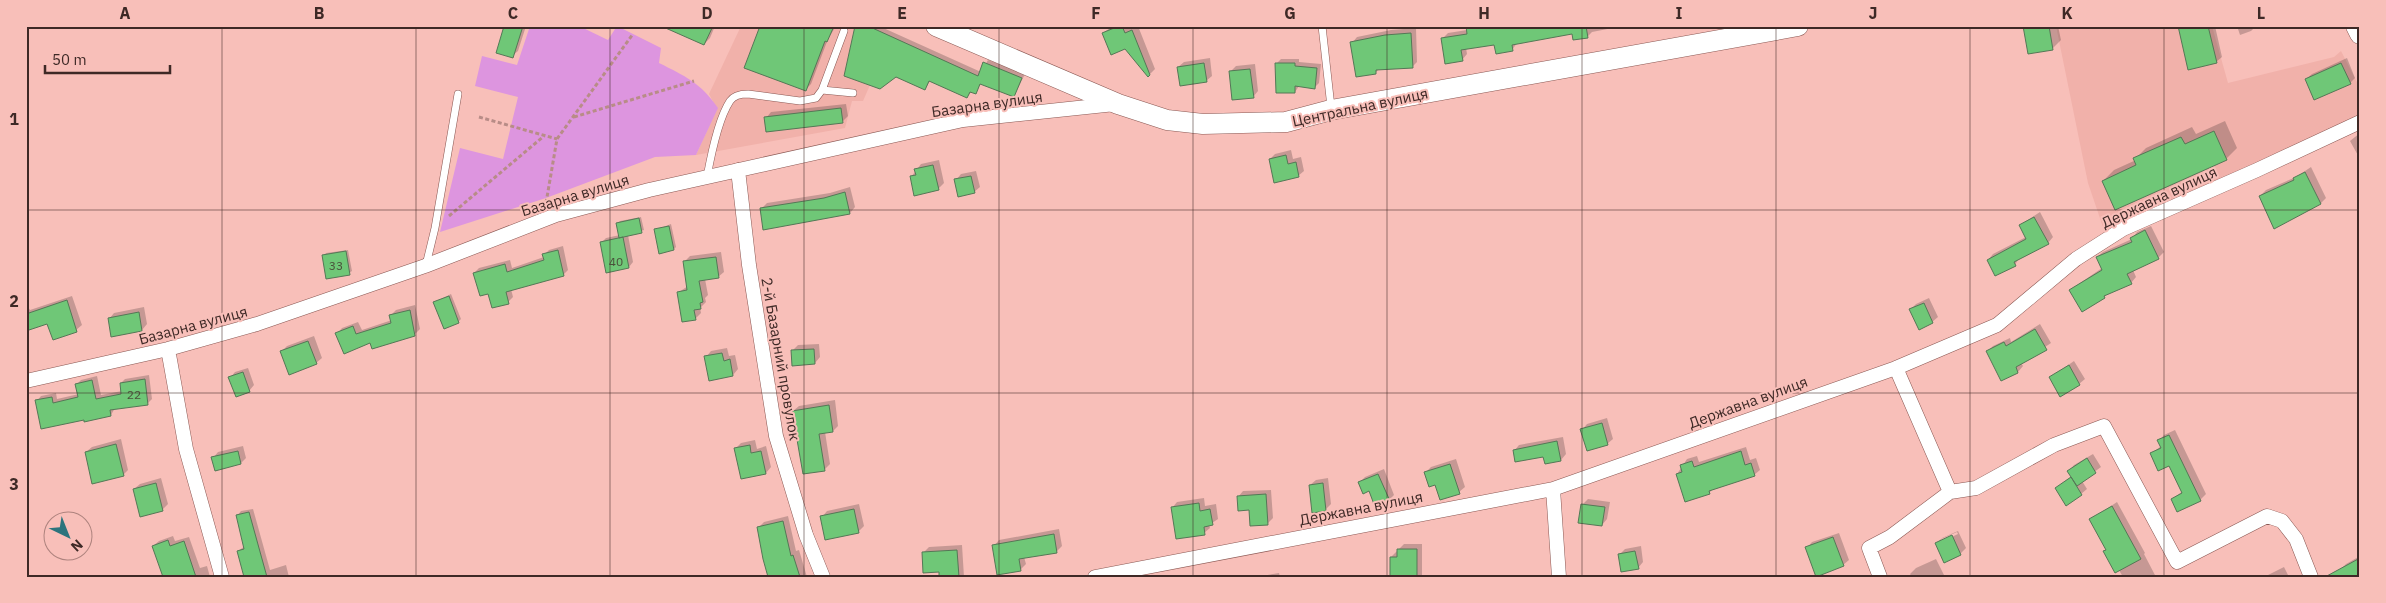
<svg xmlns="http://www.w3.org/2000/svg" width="2386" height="603" font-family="'IBM Plex Sans',sans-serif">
  <rect width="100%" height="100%" fill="#f8bfb9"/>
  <path fill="#f1b1aa" d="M741,26H855L844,76L870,85L863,101H852L845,128L696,155L717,109L709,94Z
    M2056,26H2212L2228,83L2334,57L2341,51L2360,88V115L2105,233L2088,183Z"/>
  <path fill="#dd95df" d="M530,26H579L608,40L617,26L661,48L659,63C685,76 701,83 718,108L696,155L655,157L546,198L440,232L460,148L503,159L518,97L475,86L482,56L517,65Z"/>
  <path fill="#0003" fill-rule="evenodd" d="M505,26H526L518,51L512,56Z
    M665,26H715L710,38L704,44Z
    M761,26H836L828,39L811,84L806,89Z
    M856,26H879L981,72L988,60L1025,74L1014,96L981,83L975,92L972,91L967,97L930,81L925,89Z
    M1113,26H1129L1130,28L1138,26L1155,69L1150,74L1126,48L1103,33Z
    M1467,26H1623L1592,32L1587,37L1573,33L1517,43L1512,50L1495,43L1466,48L1467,54L1462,60L1442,39L1448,33L1467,30Z
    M2024,26H2058L2061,40L2053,48L2029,53Z
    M2179,26H2215L2222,57L2216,62Z
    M2237,26H2256L2251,31L2240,35Z
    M1416,28L1417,62L1412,67L1379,69L1376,72L1352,43L1357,37L1391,30Z
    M1210,58L1212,76L1206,81L1178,67L1184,62Z
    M2347,58L2355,78L2350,83L2306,79L2312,74Z
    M1281,59H1299V62L1321,64L1319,83L1315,87L1299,86L1295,92L1276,64Z
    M1255,64L1258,91L1253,97L1230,72L1236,66Z
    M846,104L848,116L842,122L766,118L771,112Z
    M2225,121L2237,148L2226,159L2103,181L2114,170L2136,160L2135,159L2146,148L2192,127L2196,134Z
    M2360,133V159L2350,141Z
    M1291,150L1293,159L1301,157L1304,171L1298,176L1270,159L1275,154Z
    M939,160L944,183L938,189L911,177L921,164Z
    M2311,167L2326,198L2321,203L2274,227L2260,196L2266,190L2296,177Z
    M976,171L980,187L974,192L956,180L961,174Z
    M850,187L855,207L850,213L764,228L761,209L767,203L830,193Z
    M2040,212L2053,237L2048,243L2019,258L2015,265L1988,260L1993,254L2026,237L2020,225Z
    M641,217L644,230L628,235L633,262L629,267L601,243L606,238L620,235L617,224L620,221Z
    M671,224L676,247L674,249L655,230Z
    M2151,226L2164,252L2158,258L2133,270L2136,277L2131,283L2109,292L2104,297L2070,290L2102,268L2097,257L2103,252L2132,239L2137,232Z
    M563,246L568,270L563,275L511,289L513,297L508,302L488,293L474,273L479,268L510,260L512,268L544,257V255L549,250Z
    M348,250L352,271L349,273L324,256L326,253Z
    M721,252L724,272L718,277L705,279L708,295L705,298L706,302L700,308L701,313L695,319L679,292L688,286L685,261L690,256Z
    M451,294L461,319L458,322L435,302Z
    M72,296L82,325L76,330L48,323L26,330V307H28L30,310Z
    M1929,298L1938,317L1932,322L1911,309L1916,304Z
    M415,305L420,329L415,334L373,347L371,341L337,334L342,328L358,322L362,330L392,320L391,315L396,310Z
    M144,307L147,324L142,330L109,319L114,313Z
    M2040,324L2051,343L2021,363L2023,366L2018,372L1988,351L1993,346L2010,338L2011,342Z
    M314,336L322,358L316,363L281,352L287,346Z
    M819,344L820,357L815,363L792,351L798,345Z
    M727,348L729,356L735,355L738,369L733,375L706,357L711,351Z
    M2074,361L2085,379L2079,384L2051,377Z
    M248,368L254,385L249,391L230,378L235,372Z
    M149,375L152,399L148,403L115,408L111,415L85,419L37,401L41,396L56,393L57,399L79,394L77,384L81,380L97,376L101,395L122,391L121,383L125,379Z
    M835,400L838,426L833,431L825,432L830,464L824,470L793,411L799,406Z
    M1607,418L1613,439L1607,444L1582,430L1587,424Z
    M2175,430L2206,494L2200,500L2172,499L2183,491L2170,464L2151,454L2161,446L2159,441L2164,435Z
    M1563,437L1566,454L1561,460L1514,451L1519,445Z
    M121,439L128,470L123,475L86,452L92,447Z
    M755,440L757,449L766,446L771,467L766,473L735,449L741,443Z
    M243,446L246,458L241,463L213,458L218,452Z
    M1746,447L1750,460L1756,458L1760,470L1754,475L1714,488L1709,493L1677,474L1687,459L1697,456L1699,462Z
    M2093,454L2101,467L2082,481L2087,489L2081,494L2056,488L2072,476L2069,471L2074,465Z
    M1456,459L1465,487L1459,492L1426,472L1431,467Z
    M1384,469L1394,495L1389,500L1360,482L1365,477Z
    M161,478L168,504L163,509L141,515L134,489L140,484Z
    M1328,478L1331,504L1325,510L1310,485L1316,480Z
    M1271,490L1273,518L1267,524L1238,497L1243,491Z
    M1204,498L1205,506L1216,504L1218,519L1209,525L1210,528L1204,533L1172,508L1177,502Z
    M1588,499L1610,502L1607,519L1602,525L1582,505Z
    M2117,502L2145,553L2144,554L2156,577H2123L2090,520Z
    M859,504L864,526L858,532L822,517L827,511Z
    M253,509L270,570L286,565L289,577H253L238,551L245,546L237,516L241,511Z
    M788,516L796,551L799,550L807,577H771L758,528L764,522Z
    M1059,529L1062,546L1056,552L1024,557L1026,564L1020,570L994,546L999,540Z
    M1958,531L1966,548L1960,554L1937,543L1942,538ZM1957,532L1958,534L1941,542V539Z
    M1839,533L1849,560L1843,565L1807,548L1812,542Z
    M173,536L175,541L189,537L200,568L207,566L210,577H175L153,546L159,541Z
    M1404,544H1422V577H1391V557Z
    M962,545L964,577H941L940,570L923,553L929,547Z
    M1641,546L1643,562L1638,568L1620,554L1625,549Z
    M2360,556V577L2341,569L2346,564Z
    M1936,559L1945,577H1912L1910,574L1916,568Z
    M2284,567L2289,577H2264Z
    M1279,573L1280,577H1255Z"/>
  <path fill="#6fc777" stroke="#547856" d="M504,26H523L513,58L496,53Z
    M661,26H713L704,45Z
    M760,26H834L827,42L825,41L806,91L744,68Z
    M855,26H868L978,76L983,62L1022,78L1014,97L980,84L976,94L970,92L967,98L929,81L925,90L896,77L880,89L844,76Z
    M1119,26H1122L1125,33L1132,30L1150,75L1148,77L1125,49L1111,55L1102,33Z
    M1466,26H1586L1588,38L1573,40L1572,34L1512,45L1513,51L1496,54L1494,45L1461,50L1463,61L1445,64L1441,38L1467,34Z
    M2023,26H2049L2053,50L2028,54Z
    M2178,26H2208L2217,63L2188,70Z
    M1411,33L1413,68L1376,70V74L1356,77L1350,42L1385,35Z
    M1204,63L1207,82L1180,86L1177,67Z
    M1275,63H1295V66L1317,68L1315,89L1295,86V93H1276Z
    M2341,63L2351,84L2314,100L2305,79Z
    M1250,69L1254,98L1232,100L1229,71Z
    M841,108L843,123L766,132L764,117Z
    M2214,131L2227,160L2115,210L2102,181L2136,165L2133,158L2181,137L2185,144Z
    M1286,155L1288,164L1296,162L1299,177L1274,183L1269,159Z
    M933,165L939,190L914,196L910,176L916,175L914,169Z
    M2305,172L2321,204L2274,229L2259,196L2294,180L2293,178Z
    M971,176L975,193L958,197L954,179Z
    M845,192L850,214L763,230L760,208L824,198Z
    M2034,217L2049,244L2014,262L2016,266L1995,276L1987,260L2026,239L2019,225Z
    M639,218L642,233L619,238L616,223Z
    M669,226L674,250L659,254L654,229Z
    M2145,230L2159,259L2127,274L2132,284L2104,296L2105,298L2082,312L2069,290L2102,270L2096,257L2132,242L2130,238Z
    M623,237L629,268L606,273L600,242Z
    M558,250L564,276L506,292L509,304L492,308L488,294L480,296L473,273L505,264L507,272L544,260L542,254Z
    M346,251L350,275L326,279L322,255Z
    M716,257L719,278L699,281L703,302L700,303L701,309L694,310L696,320L682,322L677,292L687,290L683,261Z
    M449,296L459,323L444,329L433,302Z
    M67,300L77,332L53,340L47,324L26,331V314Z
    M1924,303L1933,323L1919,330L1909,309Z
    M410,310L415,336L372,349L370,343L344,354L335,333L353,326L356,334L391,323L389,315Z
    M139,312L142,331L111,337L108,318Z
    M2035,329L2047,350L2016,367L2018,373L2001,381L1986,351L2004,342L2006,346Z
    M308,341L317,364L289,375L280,351Z
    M814,349L815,364L792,366L791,350Z
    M722,353L724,361L730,359L733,376L709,381L704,356Z
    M2069,365L2080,385L2060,397L2049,377Z
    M243,372L250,392L236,397L228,377Z
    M145,379L148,405L110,410L111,416L84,422V420L41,429L35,400L52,397L53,403L78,397L75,384L92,380L96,399L121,394L120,383Z
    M829,405L833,432L819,434L825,471L803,474L792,411Z
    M1602,423L1608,445L1587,451L1580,429Z
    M2169,435L2201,501L2177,512L2171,499L2182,493L2169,466L2158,471L2150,453L2161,448L2157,440Z
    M1557,441L1561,461L1545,464L1543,457L1515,462L1513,450Z
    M116,444L124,476L92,484L85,452Z
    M750,445L751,453L761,451L766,474L741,479L734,448Z
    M238,451L241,464L215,471L211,457Z
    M1741,451L1745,465L1751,463L1755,476L1709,491L1710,494L1685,502L1676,474L1682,472L1680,465L1692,461L1694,467Z
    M2087,458L2096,473L2077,486L2067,471Z
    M1450,464L1460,494L1440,500L1435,485L1429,487L1424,472Z
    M1378,474L1390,501L1375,507L1369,491L1363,494L1358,482Z
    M2071,477L2082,495L2066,506L2055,488Z
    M156,483L163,511L140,517L133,489Z
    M1323,483L1326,511L1312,513L1309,485Z
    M1266,494L1268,525L1250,526L1249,510L1238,511L1237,496Z
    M1199,503L1200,511L1210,509L1213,525L1204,527L1205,535L1176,539L1171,507Z
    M1581,504L1605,507L1602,526L1578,523Z
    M2112,506L2141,559L2115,573L2103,551L2106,550L2089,519Z
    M854,509L859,533L825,540L820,516Z
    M249,512L267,577H244L237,551L244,549L236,515Z
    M783,521L791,556L793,555L800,577H768L763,559L757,527Z
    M1054,534L1057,553L1019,559L1021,571L997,575L992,545Z
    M1952,535L1961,555L1944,563L1935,543Z
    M1833,537L1844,566L1816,577L1805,547Z
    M168,540L170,546L184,541L196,577H163L152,546Z
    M1397,549H1417V577H1390V557H1397Z
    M957,550L959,577H939V572L923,573L922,552Z
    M1635,551L1639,569L1621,572L1618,554Z
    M2360,558V577H2325Z"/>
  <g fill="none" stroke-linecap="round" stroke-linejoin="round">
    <defs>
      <path id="service" d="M1322,26L1331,107
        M822,90L853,93
        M707,177C711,155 718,119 730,101C734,95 741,94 748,94L800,101L816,98L822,90L844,31
        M426,265L435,228L458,94"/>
      <path id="minor" d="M738,170L749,265L776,436L806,535L823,577
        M168,349L186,449L222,577
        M26,381L168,349L257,324L425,266L556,215L649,190L963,120L1115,104
        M1553,489L1559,577
        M1950,492L1976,488L2054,445L2104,426L2177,562L2267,516L2282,521L2296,539L2311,577
        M1095,577L1553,489L1896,368L1997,325L2076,259L2123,229L2257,170L2360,122
        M1880,577L1869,548L1890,537L1950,492L1896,368"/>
      <path id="secondary" d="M936,26L1118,104L1167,120L1203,124L1286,122L1331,110L1798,26
        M2356,26L2360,34"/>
    </defs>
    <use href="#service" stroke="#8a5853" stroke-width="8"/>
    <use href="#minor" stroke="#8a5853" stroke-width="15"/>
    <use href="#secondary" stroke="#8a5853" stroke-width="21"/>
    <path stroke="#b88c87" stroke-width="3" stroke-dasharray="4 2.5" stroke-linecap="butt" d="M479,117L557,139
      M574,117L694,81
      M546,203L557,139L633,34
      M449,216L544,136"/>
    <use href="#service" stroke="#fff" stroke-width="7"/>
    <use href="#minor" stroke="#fff" stroke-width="14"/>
    <use href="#secondary" stroke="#fff" stroke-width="20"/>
  </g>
  <path fill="none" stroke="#3e2926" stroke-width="1" stroke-opacity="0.55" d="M222,26V577M416,26V577M610,26V577M804,26V577M999,26V577M1193,26V577M1387,26V577M1582,26V577M1776,26V577M1970,26V577M2164,26V577M26,210H2360M26,393H2360"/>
  <g text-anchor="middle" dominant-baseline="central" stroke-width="4" stroke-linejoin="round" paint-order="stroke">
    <g font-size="12" fill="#4a503a">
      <text x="616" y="261">40</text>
      <text x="336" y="265">33</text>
      <text x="134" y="394">22</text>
    </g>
    <g font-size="15" fill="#3e2926" stroke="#f8bfb9">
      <text transform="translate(987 104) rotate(-8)">Базарна вулиця</text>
      <text transform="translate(1360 107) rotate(-12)">Центральна вулиця</text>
      <text transform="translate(575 195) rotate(-17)">Базарна вулиця</text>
      <text transform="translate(2159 197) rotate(-25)">Державна вулиця</text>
      <text transform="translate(193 325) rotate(-15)">Базарна вулиця</text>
      <text transform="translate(781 359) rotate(80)">2-й Базарний провулок</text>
      <text transform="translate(1748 402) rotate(-20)">Державна вулиця</text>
      <text transform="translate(1361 508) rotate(-11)">Державна вулиця</text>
    </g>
  </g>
  <rect width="2386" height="603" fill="none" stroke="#f8bfb9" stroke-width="55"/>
  <g transform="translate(68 536) rotate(137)"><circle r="24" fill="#f8bfb9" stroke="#ae837e"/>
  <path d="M0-4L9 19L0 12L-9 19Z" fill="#2c747d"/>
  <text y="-8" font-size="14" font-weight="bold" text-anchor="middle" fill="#3e2926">N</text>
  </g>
  <path d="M45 65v8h125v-8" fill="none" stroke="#3e2926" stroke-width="2.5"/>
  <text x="52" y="65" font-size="15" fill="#3e2926" stroke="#f8bfb9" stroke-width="4" paint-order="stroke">50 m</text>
  <rect x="28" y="28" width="2330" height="548" fill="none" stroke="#3e2926" stroke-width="2"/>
  <g font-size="16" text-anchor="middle" font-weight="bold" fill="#3e2926">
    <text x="125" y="19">A</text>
    <text x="319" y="19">B</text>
    <text x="513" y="19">C</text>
    <text x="707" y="19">D</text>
    <text x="902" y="19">E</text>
    <text x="1096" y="19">F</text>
    <text x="1290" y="19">G</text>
    <text x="1484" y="19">H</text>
    <text x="1679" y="19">I</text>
    <text x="1873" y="19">J</text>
    <text x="2067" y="19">K</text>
    <text x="2261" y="19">L</text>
    <text x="14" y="125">1</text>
    <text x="14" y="307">2</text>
    <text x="14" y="490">3</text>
  </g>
</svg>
